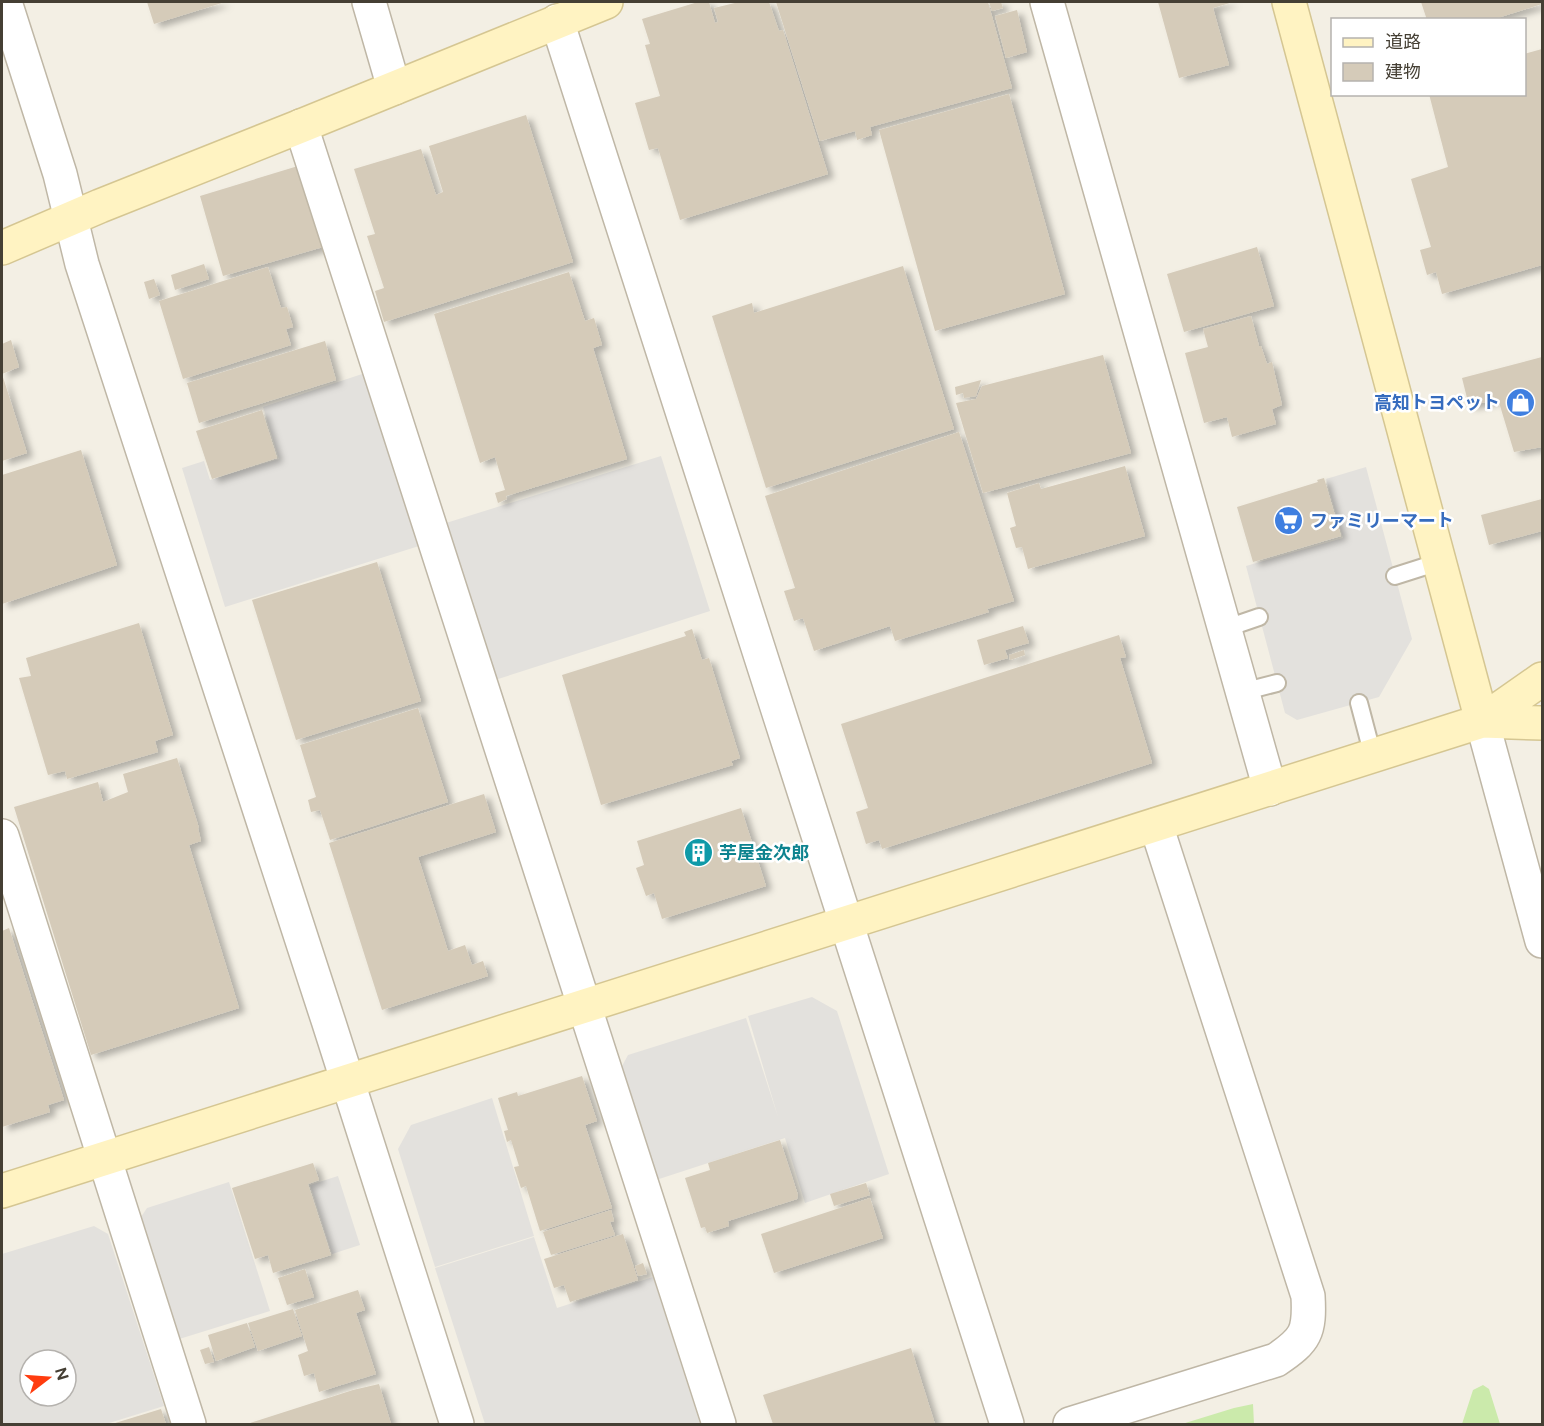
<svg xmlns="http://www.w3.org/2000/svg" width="1544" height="1426" font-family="Figtree,'Noto Sans JP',sans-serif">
  <defs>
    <filter id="shadow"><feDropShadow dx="6" dy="4" stdDeviation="3" flood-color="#0004"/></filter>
  </defs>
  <rect width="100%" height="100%" fill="#f3efe4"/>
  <path fill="#cbeaab" d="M1483,1385L1489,1389L1500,1424H1462L1473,1390Z
    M1253,1404L1254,1424H1182L1234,1408Z"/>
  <path fill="#e3e1dd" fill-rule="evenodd" d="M365,373L419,546L225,607L182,468L204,461L210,480L279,459L263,407Z
    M661,456L710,611L495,680L446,523Z
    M1366,467L1412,639L1379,697L1297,720L1285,713L1246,566L1343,538L1326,479Z
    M812,997L837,1011L889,1174L805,1203L785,1138L656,1180L620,1070L628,1055L746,1018L778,1117L748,1016Z
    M492,1098L534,1236L435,1267L398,1149L411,1125Z
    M338,1176L360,1245L332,1254L310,1185Z
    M229,1182L270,1311L176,1340L139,1220L147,1208Z
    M94,1226L108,1234L164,1406L106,1424H2V1254ZM30,1360H66V1396H30Z
    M534,1237L557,1308L653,1277L700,1424H485L435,1268Z"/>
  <path fill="#d5cbb9" filter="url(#shadow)" d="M147,2H225L154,24Z
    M698,2H709L715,23L718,22L714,8L739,2H769L779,31L783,30L828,174L680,220L658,148L649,150L635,103L660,96L645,45L650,44L642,19Z
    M776,2H988L1012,88L870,127L872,135L857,140L855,131L820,141Z
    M989,2H1001L1003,8L992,11Z
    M1158,2H1233L1213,8L1229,65L1179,78Z
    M1421,2H1542V4L1491,20H1427Z
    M1017,10L1027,52L1006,58L995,16Z
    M1542,49V265L1442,294L1436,272L1427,275L1420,250L1431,247L1411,179L1448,167L1429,94H1524V54Z
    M1009,94L1065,294L935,331L879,130Z
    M526,115L573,262L384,322L375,291L384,288L367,236L375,234L354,169L421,149L436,195L443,192L429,146Z
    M298,166L323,247L223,276L200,196Z
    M1257,247L1274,306L1184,332L1167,274Z
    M204,264L209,279L175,290L171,275Z
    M903,266L954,429L766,488L712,316L752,303L754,313Z
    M268,267L281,308L287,307L293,327L286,329L291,345L183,379L159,301Z
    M569,272L585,321L594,318L602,345L593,348L627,459L506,496L507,499L498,503L495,493L505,490L495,457L480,463L434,314Z
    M154,279L160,295L149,299L144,282Z
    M1251,316L1259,346H1261L1267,364L1272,362L1282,405L1272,409L1276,424L1232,437L1227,417L1204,423L1185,353L1208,347L1203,329Z
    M11,340L19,367L2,374V344Z
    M325,341L336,380L199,423L187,383Z
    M1103,355L1131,453L983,493L956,403L976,399L982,386Z
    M1542,357V447L1514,452L1498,399L1469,406L1462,378Z
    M2,374L27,453L2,461Z
    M981,380L976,396L964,398L963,393L956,395L955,387Z
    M262,410L277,458L212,479L196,431Z
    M959,432L1014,601L987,609L989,612L895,641L890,626L814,651L803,618L794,621L784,591L795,588L765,496Z
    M81,450L117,565L2,604V475Z
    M1125,466L1145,536L1028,569L1022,547L1016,548L1010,528L1016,526L1007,493L1039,483L1041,489Z
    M1324,478L1341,536L1253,562L1237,507L1318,482L1317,480Z
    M1542,499V531L1489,545L1481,515Z
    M377,562L421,701L296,740L252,600Z
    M139,623L173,735L155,741L158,752L67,779L65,771L48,775L19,678L31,676L26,658Z
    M1023,626L1029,643L1005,650L1008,658L984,665L977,640Z
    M692,629L702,660L709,658L740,758L731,761L733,765L601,805L562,675L686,636L684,632Z
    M1119,635L1126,657L1120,658L1152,763L882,849L879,840L866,844L856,812L868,808L841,724Z
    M1024,650L1025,655L1010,660L1009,655Z
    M418,708L448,802L330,840L320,810L311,812L308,800L316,797L300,745Z
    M177,758L199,828H198L201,841L189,845L239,1008L91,1055L14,807L98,782L103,802L128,792L123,774Z
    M484,794L496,832L418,857L448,951L465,945L472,965L483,961L488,976L382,1010L329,843Z
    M741,808L766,886L662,919L654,893L646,896L636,868L644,865L637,841Z
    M9,928L64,1100L48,1105L50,1112L2,1127V931Z
    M582,1076L597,1121L585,1125L612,1208L540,1231L526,1186L521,1188L514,1167L519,1166L511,1140L507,1142L504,1131L508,1130L498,1098L517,1092L518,1096Z
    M780,1140L798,1195L797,1199L728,1221L729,1226L707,1233L705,1227L701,1228L685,1178L710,1170L708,1163Z
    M313,1163L319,1180L308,1184L331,1255L273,1273L268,1255L255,1259L232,1188Z
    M866,1183L870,1195L834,1206L830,1194Z
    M870,1198L883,1238L774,1273L761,1234Z
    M611,1210L614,1221L610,1222L615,1235L551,1255L543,1232Z
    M623,1234L638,1280L570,1302L564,1285L554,1288L544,1259Z
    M643,1263L647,1274L638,1276L635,1266Z
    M305,1269L314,1297L287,1305L278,1278Z
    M358,1290L365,1310L356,1313L376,1374L319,1392L314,1373L304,1376L298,1355L308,1351L295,1310Z
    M293,1309L302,1336L258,1351L248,1323Z
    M247,1323L255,1347L216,1361L208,1335Z
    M209,1347L214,1362L205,1364L200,1350Z
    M911,1348L935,1424H773L763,1395Z
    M379,1384L391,1424H247L353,1390Z
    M161,1409L166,1424H112Z"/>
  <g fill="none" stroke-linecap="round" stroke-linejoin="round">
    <defs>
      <path id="lane" d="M1395,576L1439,562
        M1224,629L1259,617
        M1242,692L1277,683
        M1359,703L1373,756"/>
      <path id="street" d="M5,2L60,174L82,264L328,1020L457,1424
        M369,2L394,88
        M1047,2L1270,789
        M557,21L1007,1424
        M301,126L719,1424
        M1482,721L1542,941
        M2,836L189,1424
        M1070,1424L1276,1360C1306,1340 1310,1332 1308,1296L1156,825"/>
      <path id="secondary" d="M1289,2L1482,721
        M2,248L100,206L301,126L606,2
        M1482,721L1542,723
        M2,1191L1482,721L1542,679"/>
    </defs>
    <use href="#lane" stroke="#bfb7a6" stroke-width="20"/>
    <use href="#street" stroke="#bfb7a6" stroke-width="36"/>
    <use href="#secondary" stroke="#d5c692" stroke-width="36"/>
    <use href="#lane" stroke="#fff" stroke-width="16"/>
    <use href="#street" stroke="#fff" stroke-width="33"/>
    <use href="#secondary" stroke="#fff3c2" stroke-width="33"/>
  </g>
  <defs>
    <symbol id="shop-disc" viewBox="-11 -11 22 22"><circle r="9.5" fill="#3f7fe0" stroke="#fff"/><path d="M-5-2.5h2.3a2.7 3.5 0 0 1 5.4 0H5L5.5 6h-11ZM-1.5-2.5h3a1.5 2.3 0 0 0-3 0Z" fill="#fff"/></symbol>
    <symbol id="supermarket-disc" viewBox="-11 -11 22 22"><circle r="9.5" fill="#3f7fe0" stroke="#fff"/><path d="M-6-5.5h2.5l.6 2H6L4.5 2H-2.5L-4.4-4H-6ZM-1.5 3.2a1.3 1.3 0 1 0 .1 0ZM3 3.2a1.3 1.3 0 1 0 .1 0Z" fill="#fff"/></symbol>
    <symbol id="building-disc" viewBox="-11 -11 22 22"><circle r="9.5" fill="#0f9aa8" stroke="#fff"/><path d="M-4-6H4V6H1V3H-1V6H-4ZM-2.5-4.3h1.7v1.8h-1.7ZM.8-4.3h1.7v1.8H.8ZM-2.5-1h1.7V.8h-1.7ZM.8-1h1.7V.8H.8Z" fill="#fff"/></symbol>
  </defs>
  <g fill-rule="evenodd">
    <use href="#shop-disc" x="1504" y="386" width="33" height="33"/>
    <use href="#supermarket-disc" x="1272" y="504" width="33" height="33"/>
    <use href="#building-disc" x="682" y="836" width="33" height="33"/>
  </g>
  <g text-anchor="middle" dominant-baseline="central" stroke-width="5" stroke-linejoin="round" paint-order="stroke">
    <g font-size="18" font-weight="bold" fill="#366cbe" stroke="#fff" text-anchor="end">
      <text x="1500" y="403">高知トヨペット</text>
      <text x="1310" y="521" text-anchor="start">ファミリーマート</text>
    </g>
    <g font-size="18" font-weight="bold" fill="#0d838f" stroke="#fff" text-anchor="start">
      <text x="719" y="853">芋屋金次郎</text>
    </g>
  </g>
  <rect width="1544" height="1426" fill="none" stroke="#453f34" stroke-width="6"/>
  <rect x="1331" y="18" width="195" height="78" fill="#ffffff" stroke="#b5b2ae" stroke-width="1.5"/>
  <rect x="1343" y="38" width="30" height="9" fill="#fff3c2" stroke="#b5b2ae" stroke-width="1.5"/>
  <text x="1385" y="48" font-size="18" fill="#453f34">道路</text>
  <rect x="1343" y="63" width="30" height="18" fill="#d5cbb9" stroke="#b5b2ae" stroke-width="1.5"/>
  <text x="1385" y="78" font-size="18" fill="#453f34">建物</text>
  <g transform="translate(48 1378) rotate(73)"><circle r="28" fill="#ffffff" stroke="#b5b2ae" stroke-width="1.5"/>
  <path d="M0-4.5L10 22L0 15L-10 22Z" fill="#ff3c0f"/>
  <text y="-9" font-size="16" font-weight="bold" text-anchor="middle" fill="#453f34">N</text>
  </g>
</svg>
